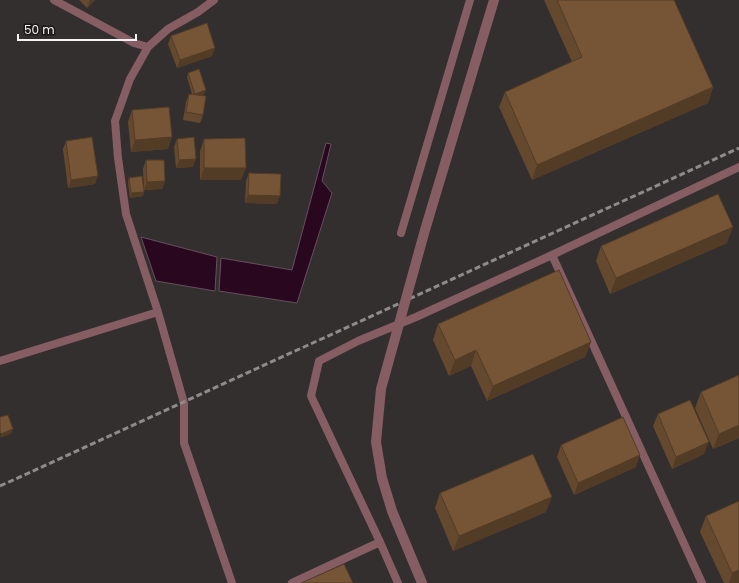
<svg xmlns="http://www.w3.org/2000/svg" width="739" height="583" font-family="Poppins,sans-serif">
  <rect width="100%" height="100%" fill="#332f2e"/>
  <path fill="#29081f" stroke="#674f5f" d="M326,143L331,144L322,181L332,193L297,303L219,291L221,258L292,270Z
    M141,237L217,257L215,291L156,281Z"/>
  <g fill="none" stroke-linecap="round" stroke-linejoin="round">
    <path stroke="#865d63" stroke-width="8" d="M54,0L134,43L148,47
      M214,0L198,12L168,29L148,47L130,79L115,121L118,158L126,214L158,312L184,403V443L232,583
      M401,233L470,0
      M552,255L702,583
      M0,361L158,312
      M380,542L398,583
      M292,583L380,542L311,396L319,361L358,341L416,317L552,255L739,167"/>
    <path stroke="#8e8b8a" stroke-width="3" stroke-dasharray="6 3" stroke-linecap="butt" d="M0,486L739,148"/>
    <path stroke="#865d63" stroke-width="10" d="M422,583L392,511L382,478L376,442L381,389L425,230L494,0"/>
  </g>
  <path fill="#65492e" d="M79,0H95L87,8Z
    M544,0H674L713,87L708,103L532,180L499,107L505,92L572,62Z
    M171,36L212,56L177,68L168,44Z
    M188,73L204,94L201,95L203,115L200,123L183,120L186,102L189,94H192L187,77Z
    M132,110L168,149L131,152L128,122Z
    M177,139L193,167L176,168L174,147Z
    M204,139L241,180H200V151Z
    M66,141L95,184L68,188L63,149Z
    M146,160L165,181L162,189L144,190L143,196L130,198L128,182L129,178L144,190L143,169Z
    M249,173L277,204L245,203L246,181Z
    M727,243L610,294L596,261L601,246Z
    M438,324L591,342L585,357L487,401L471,366L449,376L433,340Z
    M739,375V438L713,449L695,408L701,392Z
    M658,414L704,454L672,469L653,426Z
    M561,445L636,467L574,495L557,457Z
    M440,493L546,512L453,551L435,508Z
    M706,516L739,583H724L700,532Z"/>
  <path fill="#533c26" d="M90,0H95L87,8Z
    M215,48L212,56L177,68L180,60Z
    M713,87L708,103L532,180L537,165Z
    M206,90L204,94L194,98L195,94Z
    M172,137L168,149L131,152L135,140Z
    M196,159L193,167L176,168L179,160Z
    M204,168H246L241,180H200Z
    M98,176L95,184L68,188L71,180Z
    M165,181L162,189L144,190L147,182Z
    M144,192L143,196L130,198L131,193Z
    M248,195L280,196L277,204L245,203Z
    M733,227L727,243L610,294L616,278Z
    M591,342L585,357L487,401L493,386Z
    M476,350L471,366L449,376L455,360Z
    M739,425V438L713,449L719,434Z
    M13,429L11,434L0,438L1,434Z
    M709,442L704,454L672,469L676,457Z
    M640,455L636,467L574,495L578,483Z
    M552,497L546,512L453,551L459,536Z
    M739,570V583H729L732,573Z"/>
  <path fill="#765536" stroke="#533c26" d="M557,0H674L713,87L537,165L505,92L582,57Z
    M207,23L215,48L180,60L171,36Z
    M199,69L206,90L195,94L188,73Z
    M189,94L206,96L203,115L186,112Z
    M169,107L172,137L135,140L132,110Z
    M92,137L98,176L71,180L66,141Z
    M194,137L196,159L179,160L177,139Z
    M245,138L246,168H204V139Z
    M146,160H164L165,181L147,182Z
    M249,173L281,174L280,196L248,195Z
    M142,176L144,192L131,193L129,178Z
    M718,194L733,227L616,278L601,246Z
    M559,270L591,342L493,386L476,350L455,360L438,324Z
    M739,375V425L719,434L701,392Z
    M690,400L709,442L676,457L658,414Z
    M8,415L13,429L1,434L0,432V417Z
    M623,417L640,455L578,483L561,445Z
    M533,454L552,497L459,536L440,493Z
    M739,501V570L732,573L706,516Z
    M344,564L353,583H301Z"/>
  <path d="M18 34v6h118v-6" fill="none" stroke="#f7f4f3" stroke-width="2"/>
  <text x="24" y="34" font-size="12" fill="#f7f4f3" stroke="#191817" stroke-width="3" paint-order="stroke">50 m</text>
</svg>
